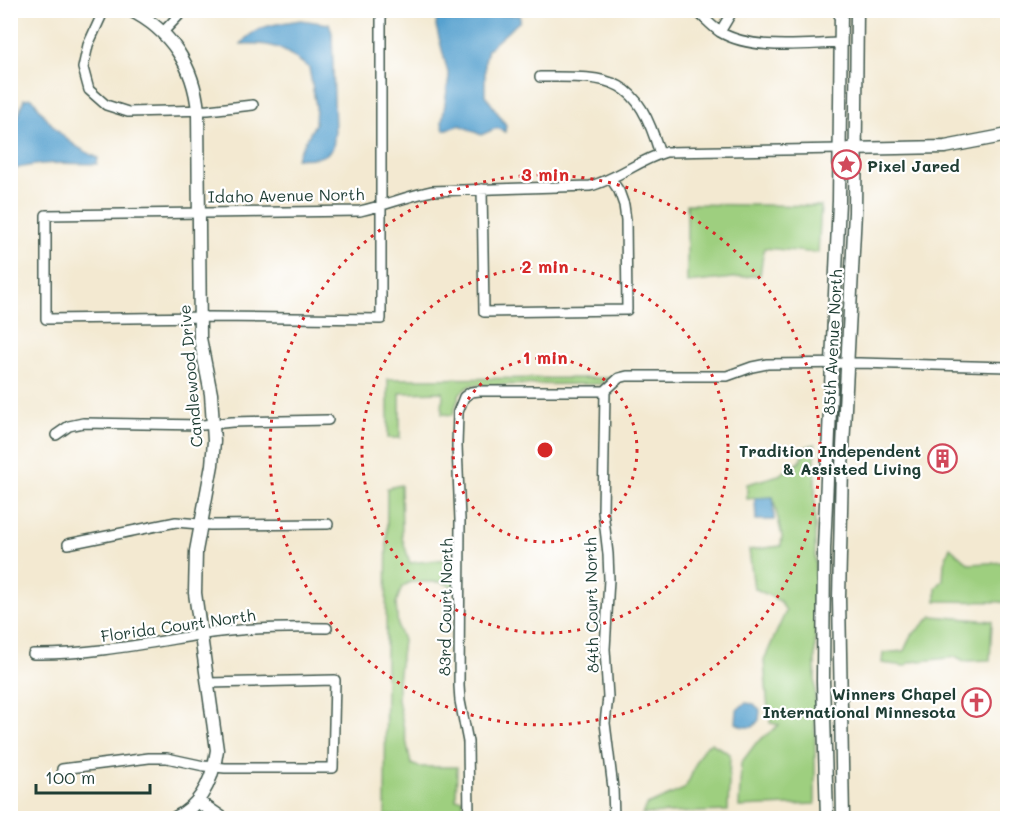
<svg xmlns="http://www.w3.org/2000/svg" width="1018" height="829" font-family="Mali,sans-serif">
  <rect width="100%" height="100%" fill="#fff"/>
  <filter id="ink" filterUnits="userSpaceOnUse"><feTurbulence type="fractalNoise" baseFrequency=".0167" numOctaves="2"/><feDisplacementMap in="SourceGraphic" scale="12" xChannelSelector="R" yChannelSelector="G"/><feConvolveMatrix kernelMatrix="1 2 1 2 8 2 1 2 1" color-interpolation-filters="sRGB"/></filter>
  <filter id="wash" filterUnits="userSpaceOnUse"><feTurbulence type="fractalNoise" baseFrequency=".008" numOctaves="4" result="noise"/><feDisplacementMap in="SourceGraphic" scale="24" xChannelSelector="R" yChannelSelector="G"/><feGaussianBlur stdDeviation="1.35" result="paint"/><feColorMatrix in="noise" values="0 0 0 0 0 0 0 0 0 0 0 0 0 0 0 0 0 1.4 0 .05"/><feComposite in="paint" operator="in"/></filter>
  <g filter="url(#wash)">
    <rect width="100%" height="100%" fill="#f3e9d1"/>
    <path fill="#9ecf7f" stroke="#5e865a" stroke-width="1.5" d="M687,204L821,206L818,253L764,248L760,275L687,283Z
      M11,372H12L11,610L10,372Z
      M610,378L600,384L471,385L460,393L453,415L442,414L443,392L400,393V438H388V379Z
      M815,444V804L739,807L741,763L756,743L779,725L770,723L771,711L768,710L764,660L786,611L780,601L754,588L749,550L781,546L782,536L773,497L747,499V484L779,475L800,462L805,447Z
      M401,485L402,537L410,563L456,558L455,588L442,582H410L402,587L396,603L398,628L403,640L398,681V700L411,764L419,767H457L456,799H463V815L385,816L387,488Z
      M950,547L969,564L1007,562V602L936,601V588L943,580L944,563Z
      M932,616L992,621L990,660L964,661L957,657L911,662L905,666L882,663L883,653L904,651L910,637Z
      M711,743L730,754L728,811L642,814L647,805L684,789C694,777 696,749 711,743Z"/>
    <path fill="#57a1cf" stroke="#3b6f82" stroke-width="1.5" d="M443,13L520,15V21L488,49L485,61V95L506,125L505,132L497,128L481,135L460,125L444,130L442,123L449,77L436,26L437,17Z
      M301,20L329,24L332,33L335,132C334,136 334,143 333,147C327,160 307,159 296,158L315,124L316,106L309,68C283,48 274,42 241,44C254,25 280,23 301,20Z
      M32,98C51,126 66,144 98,158L97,164C67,163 40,161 11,170V139L24,99Z
      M773,497L774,520H756L755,498Z
      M745,703L754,704L760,710L759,720L753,727H743L736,723L737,710Z"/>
  </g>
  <g filter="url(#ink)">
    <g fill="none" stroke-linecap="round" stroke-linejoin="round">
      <defs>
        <path id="street" d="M104,10L88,45L83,68L89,90L106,105L128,112L208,110L253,105
          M381,10V319L210,317L46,319V215L360,211C384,206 407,196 432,191L590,186C617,179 639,160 666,152L840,149
          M695,10C704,17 711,26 720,32C752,51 804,44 840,43
          M163,32L184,10
          M720,32L733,10
          M540,77C614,76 637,77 660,154
          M482,189L484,312L627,310L626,220L624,205L619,191L611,179
          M605,391L603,511L608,554L609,579L605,649L608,697L605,723L613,788L614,818
          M56,435L69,426L83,423L203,425L232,422L328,420
          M68,544L176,522L210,525L328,524
          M33,654C88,655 143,644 198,635C241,628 284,627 327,628
          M62,769L149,758H167L204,766L225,768H333L335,680L208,683
          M469,818L468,742L460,701L459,686L460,520L457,446L458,412L464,397L471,392L479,391H605L619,378L627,376H727L752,367L767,364L859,363L1008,367"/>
        <path id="secondary" d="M130,10C171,30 194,67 198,111L200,338L211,394L214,441L212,465L196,551L195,593L217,750C213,779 202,805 175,818
          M848,149L945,147L1008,135
          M197,801L222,818
          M827,818L823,681L824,549L839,201L841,10
          M843,818L839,598L842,467L855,212L857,10"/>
      </defs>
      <use href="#street" stroke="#3f574c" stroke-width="12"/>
      <use href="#secondary" stroke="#3f574c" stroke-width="15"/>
      <use href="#street" stroke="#fff" stroke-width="9"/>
      <use href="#secondary" stroke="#fff" stroke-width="12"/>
    </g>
  </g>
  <g fill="none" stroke="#d62828" stroke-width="3" stroke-dasharray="3 6">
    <circle cx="545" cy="450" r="92"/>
    <circle cx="545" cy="450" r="183"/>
    <circle cx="545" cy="450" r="275"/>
  </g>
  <defs>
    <symbol id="sight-ring" viewBox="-11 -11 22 22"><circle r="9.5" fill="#fff" stroke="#d1495b" stroke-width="1.5"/><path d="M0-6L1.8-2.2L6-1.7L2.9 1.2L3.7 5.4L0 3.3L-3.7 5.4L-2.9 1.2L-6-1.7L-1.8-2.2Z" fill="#d1495b"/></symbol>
    <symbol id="building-ring" viewBox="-11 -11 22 22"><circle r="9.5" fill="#fff" stroke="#d1495b" stroke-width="1.5"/><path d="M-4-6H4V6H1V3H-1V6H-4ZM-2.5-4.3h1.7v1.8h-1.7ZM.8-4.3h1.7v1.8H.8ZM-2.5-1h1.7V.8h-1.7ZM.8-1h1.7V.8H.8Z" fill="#d1495b"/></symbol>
    <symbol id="church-ring" viewBox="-11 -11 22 22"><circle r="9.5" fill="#fff" stroke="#d1495b" stroke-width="1.5"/><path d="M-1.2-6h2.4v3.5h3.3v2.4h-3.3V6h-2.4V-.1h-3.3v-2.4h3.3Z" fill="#d1495b"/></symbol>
  </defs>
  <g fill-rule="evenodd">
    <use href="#sight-ring" x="830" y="148" width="33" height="33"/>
    <use href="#building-ring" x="926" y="442" width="33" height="33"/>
    <use href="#church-ring" x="960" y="686" width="33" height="33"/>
  </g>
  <g text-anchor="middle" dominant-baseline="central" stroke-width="4.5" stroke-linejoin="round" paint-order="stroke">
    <g font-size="16" font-weight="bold" fill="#1f3d34" stroke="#fff" text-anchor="end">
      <text x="867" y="165" text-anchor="start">Pixel Jared</text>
      <text x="921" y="450">Tradition Independent<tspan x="921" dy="18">&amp; Assisted Living</tspan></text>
      <text x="956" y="693">Winners Chapel<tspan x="956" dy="18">International Minnesota</tspan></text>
    </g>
    <g font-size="16" fill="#1f3d34" stroke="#fff">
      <text transform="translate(286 195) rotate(-1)">Idaho Avenue North</text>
      <text transform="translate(832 342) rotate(-87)">85th Avenue North</text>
      <text transform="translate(190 376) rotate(-95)">Candlewood Drive</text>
      <text transform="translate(591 605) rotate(-91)">84th Court North</text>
      <text transform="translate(445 607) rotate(-89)">83rd Court North</text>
      <text transform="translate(178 625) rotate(-8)">Florida Court North</text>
    </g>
  </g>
  <circle cx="545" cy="450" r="9" fill="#d62828" stroke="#fff" stroke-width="3"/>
  <g font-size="18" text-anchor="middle" font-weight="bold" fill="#d62828" stroke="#fff" stroke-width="4.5" stroke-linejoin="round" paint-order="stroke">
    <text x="545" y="181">3 min</text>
    <text x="545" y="273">2 min</text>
    <text x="545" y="364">1 min</text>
  </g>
  <rect width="1018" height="829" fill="none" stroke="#fff" stroke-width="36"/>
  <path d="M36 784v9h114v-9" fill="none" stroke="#1f3d34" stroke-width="3"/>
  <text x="45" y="784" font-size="18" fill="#1f3d34" stroke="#ffffff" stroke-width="4.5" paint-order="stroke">100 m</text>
</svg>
